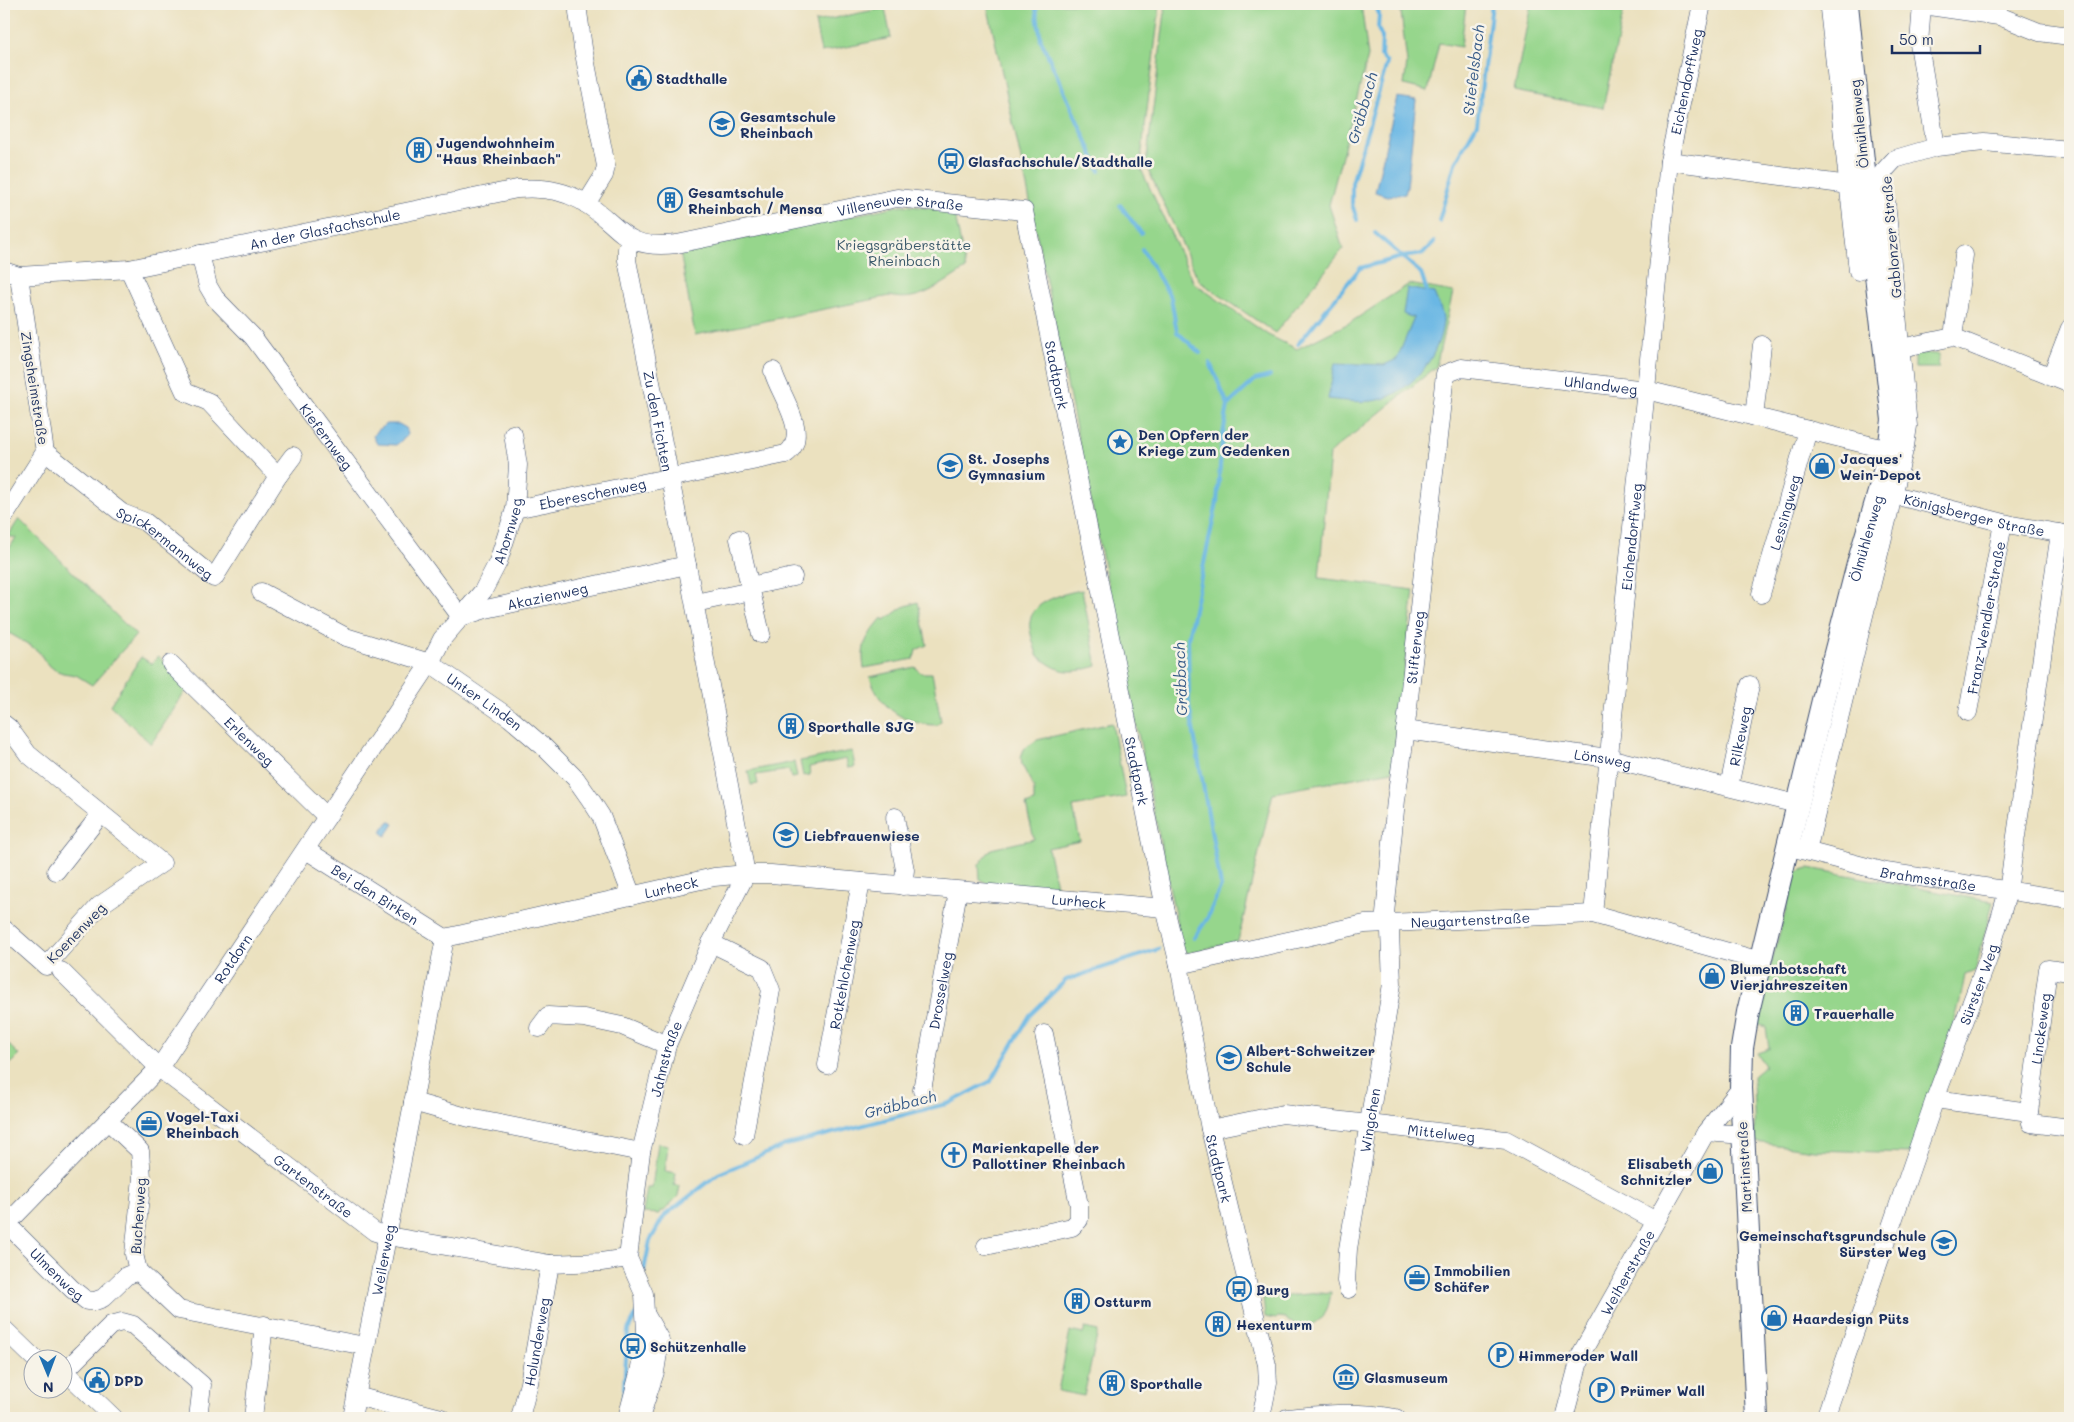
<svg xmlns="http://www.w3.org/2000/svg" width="2074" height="1422" font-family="Mali,sans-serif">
  <rect width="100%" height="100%" fill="#f7f3e8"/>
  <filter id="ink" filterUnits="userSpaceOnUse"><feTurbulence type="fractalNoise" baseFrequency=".02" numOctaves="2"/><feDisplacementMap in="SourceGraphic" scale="10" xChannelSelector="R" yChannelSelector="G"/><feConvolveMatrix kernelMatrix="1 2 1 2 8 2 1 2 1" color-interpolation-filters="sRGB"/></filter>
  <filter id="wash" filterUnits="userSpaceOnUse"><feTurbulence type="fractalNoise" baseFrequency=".0096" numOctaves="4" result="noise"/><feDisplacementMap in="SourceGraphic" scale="20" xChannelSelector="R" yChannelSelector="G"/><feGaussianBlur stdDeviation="1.12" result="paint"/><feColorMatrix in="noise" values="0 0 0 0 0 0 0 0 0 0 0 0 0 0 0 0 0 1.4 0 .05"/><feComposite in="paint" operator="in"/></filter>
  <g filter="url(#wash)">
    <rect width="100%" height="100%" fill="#ebe1bf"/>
    <path fill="#96d68c" stroke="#588275" d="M987,4H1160L1140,167L1194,283L1268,335L1297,349L1351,322L1409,284L1453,292L1436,367L1330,453L1319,578L1414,590L1392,771L1273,793L1238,941L1188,953L1182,949L1027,187Z
      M1166,4H1361L1368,56L1329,205L1343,249L1275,333L1199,281L1146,165Z
      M1400,4H1466L1461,47L1439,43L1428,91L1404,85L1407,63Z
      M1531,4H1625L1603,108L1514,91Z
      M885,8L891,38L821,52L815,22Z
      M902,205L954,211L966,269C942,283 919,304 890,296L695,335L680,252Z
      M1915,353L1939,354L1938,368H1915Z
      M19,519L136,635L92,685L76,675L63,673L55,670L46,663L39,652L31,646L4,630V556L16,538L8,536Z
      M1082,590L1097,666C1069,674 1060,674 1037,655C1035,646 1028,630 1030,621C1033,600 1066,593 1082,590Z
      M918,602L927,645L916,650L914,659L864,668C860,644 868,635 882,618L885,620L903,607Z
      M158,656L189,686L151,744L110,705L141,657L152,664Z
      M915,667L921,673H932L941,721L937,725C905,725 879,708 870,677Z
      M1112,723L1126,797L1073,807L1080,841L1048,848L1057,890L987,884L980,879L979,865L991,849L1034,839L1026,805L1034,802V788L1022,765L1021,757L1024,749L1037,740Z
      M852,751L855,767L848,768L846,759L809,767L810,775L803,776L800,761Z
      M794,762L797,777L791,778L789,770L756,775L758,784L751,785L748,771Z
      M1809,868L1993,902L1975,971L1965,975L1959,1006L1911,1153L1814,1150L1755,1142L1753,1076L1765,1066L1757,1053L1769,1049L1766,1027L1755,1024L1796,872Z
      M4,1040L19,1055L4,1070Z
      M658,1143L668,1145L665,1171L676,1173L674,1185L680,1186L678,1196L664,1211H660L659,1214L643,1213L647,1188H652Z
      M1331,1292C1328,1312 1324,1319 1306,1329L1288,1321L1286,1318L1278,1317L1276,1319L1265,1317L1263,1298Z
      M1085,1328L1098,1331L1084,1396L1058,1391L1070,1331L1083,1334Z"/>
    <path fill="#6ab7e4" stroke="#4273a1" d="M1397,97L1416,100L1407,187L1405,194L1387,196L1375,192Z
      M1407,288L1434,293C1437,301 1444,314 1443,322C1439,356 1416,386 1385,398C1370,404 1344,401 1328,399L1335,363L1384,365L1397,359L1414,318L1403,314Z
      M387,424H399L406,428L407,436L396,445L377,444L373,436L377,430Z
      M389,821L394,824L386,836L381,832Z"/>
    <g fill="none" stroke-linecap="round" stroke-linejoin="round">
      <path stroke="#6ab7e4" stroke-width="4" d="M1040,4L1036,8L1041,40L1100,171
        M1120,205L1141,233
        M1357,220L1352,204V183L1387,63L1381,56L1382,37L1378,29L1379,14L1375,4
        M1439,221L1455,163L1477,124L1492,4
        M1375,233L1421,273L1427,292
        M1142,249L1171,298L1177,332L1200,353
        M1298,344L1360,268L1402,257L1422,254L1434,242
        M1210,363L1228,405
        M1194,938L1207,919L1221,886L1189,706L1188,638L1217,502L1222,441L1228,405L1255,380L1270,376
        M644,1270L650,1241L664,1216L718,1174L786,1145L950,1103L991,1081L1030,1015L1066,980L1159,949
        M623,1403L628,1330L636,1315"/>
    </g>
  </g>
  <g filter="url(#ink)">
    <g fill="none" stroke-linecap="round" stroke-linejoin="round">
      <defs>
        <g id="minor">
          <path d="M1922,4L1919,44L1936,147"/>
          <path d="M1922,5L1999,16L2039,32L2070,36"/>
          <path d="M1829,9L1858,271"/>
          <path d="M578,12L583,48L606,166L604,175L586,204"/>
          <path d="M1669,161L1849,185"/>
          <path id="s1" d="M631,240L627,249V260L687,565L746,874"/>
          <path id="s2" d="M200,254L208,286L215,298L253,337L461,617L483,591L498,562L515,509L518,465L513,434"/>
          <path d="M129,269L185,392L209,402L278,476"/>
          <path id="s3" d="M4,271L19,276L129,269L517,189C540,187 560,189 580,200C622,224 620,251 677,244L897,198L1024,211L1165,908L1179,965L1210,1129L1267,1365L1268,1383L1261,1418"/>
          <path d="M1953,337L1964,255"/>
          <path d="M1901,348L1953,337L2070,384"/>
          <path d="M2051,377L2070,328"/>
          <path d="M1754,417L1762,345"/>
          <path id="s4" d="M45,452L122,513L145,522L214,578L278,476L293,456"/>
          <path id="s5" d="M1882,492L2012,525L2070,535"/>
          <path id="s6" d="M515,509L786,454C812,435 779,394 773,371"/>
          <path d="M4,517L45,452L19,276"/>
          <path d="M739,539L761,634"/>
          <path d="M750,586L793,577"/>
          <path id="s7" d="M261,592L346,637L430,663L510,718L544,747L576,779L590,799L601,816L632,896"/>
          <path id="s8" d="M1761,594L1808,430"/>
          <path d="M695,603L751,591"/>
          <path id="s9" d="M171,664L327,817"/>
          <path id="s10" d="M1968,712L2003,523"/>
          <path d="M4,724L9,728L28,754L162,863L99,906L46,966L4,929"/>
          <path id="s11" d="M1405,730L1608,758L1797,804"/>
          <path id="s12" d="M1729,787L1750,685"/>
          <path d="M895,817L905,870L903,886"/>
          <path id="s13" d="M1798,849L1886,872L2070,900"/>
          <path id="s14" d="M306,850L445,938"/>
          <path d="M1807,851L1905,446L1908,426L1883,172L1895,159L1936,147L1984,142L2070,150"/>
          <path d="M56,871L101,814"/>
          <path id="s15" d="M1593,914L1669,161L1702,4"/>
          <path id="s16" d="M445,938L714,877L746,874H771L1165,908"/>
          <path d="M711,943L762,968L771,990L744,1135"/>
          <path id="s17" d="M1179,965L1365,924L1593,914L1760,961"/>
          <path id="s18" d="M61,971L159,1068L375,1232L388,1236L550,1264L601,1262L628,1258"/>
          <path d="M539,1028L548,1016L584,1018L622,1026L667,1045"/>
          <path id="s19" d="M827,1065L861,882"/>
          <path id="s20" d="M922,1090L958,891"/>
          <path id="s21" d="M1935,1099L2029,1112L2048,969L2070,972"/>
          <path d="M413,1102L470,1118L641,1152"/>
          <path d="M2029,1112L2031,1123L2070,1128"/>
          <path d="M108,1121L140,1151L142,1178L134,1254L138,1271L179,1310L365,1346"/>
          <path id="s22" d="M1210,1129L1283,1114L1506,1140L1654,1220"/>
          <path d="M1706,1132L1743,1135"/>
          <path id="s23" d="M7,1224L72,1289L87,1301H95L103,1298L126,1276L138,1271"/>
          <path id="s24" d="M4,1227L159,1068L430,663L442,639L461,617L486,609L687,565"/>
          <path d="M986,1246L1072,1227L1079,1220V1205L1044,1034"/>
          <path id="s25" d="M1348,1289L1346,1281L1348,1249L1392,984L1390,931L1385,914L1396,800L1404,743L1445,374L1461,368L1646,390L1889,450"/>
          <path d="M4,1329L36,1360"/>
          <path d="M356,1396L441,1418"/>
          <path d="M114,1418L65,1371L111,1325L122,1322L133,1325L202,1385L198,1418"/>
          <path d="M253,1418L264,1325"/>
          <path id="s26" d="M352,1418L445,938"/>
          <path id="s27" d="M520,1418L529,1383L550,1264"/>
          <path id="s28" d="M627,1418L639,1373L646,1332L644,1294L628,1258L641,1152L667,1045L711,943L746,874"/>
          <path d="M640,1418L655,1372L660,1340L646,1315"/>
          <path d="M1287,1418C1327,1414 1356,1411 1396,1418"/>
          <path id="s29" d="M1564,1418L1581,1354L1706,1132L1741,1088"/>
          <path id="s30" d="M1825,1418L1935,1099L1988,959L2008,891L2060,533"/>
        </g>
        <g id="major">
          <path id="s31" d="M1757,1418L1741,1088L1742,1048L1748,1012L1825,692L1858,564L1879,492L1889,450L1893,420L1866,190L1847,4"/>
        </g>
      </defs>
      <use href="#minor" stroke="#3a4a6d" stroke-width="19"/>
      <use href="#major" stroke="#3a4a6d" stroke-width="24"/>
      <use href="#minor" stroke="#fff" stroke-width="18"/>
      <use href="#major" stroke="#fff" stroke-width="22"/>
    </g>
  </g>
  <defs>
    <symbol id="civic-ring" viewBox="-11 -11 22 22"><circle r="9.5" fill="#f7f3e8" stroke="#1f6fb2" stroke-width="1.5"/><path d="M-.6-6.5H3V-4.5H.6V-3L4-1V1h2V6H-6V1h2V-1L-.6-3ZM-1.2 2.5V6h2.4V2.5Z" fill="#1f6fb2"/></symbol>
    <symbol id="school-ring" viewBox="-11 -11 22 22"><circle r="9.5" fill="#f7f3e8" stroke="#1f6fb2" stroke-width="1.5"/><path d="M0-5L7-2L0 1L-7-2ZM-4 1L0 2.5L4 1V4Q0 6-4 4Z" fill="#1f6fb2"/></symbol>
    <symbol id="building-ring" viewBox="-11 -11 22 22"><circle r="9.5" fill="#f7f3e8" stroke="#1f6fb2" stroke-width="1.5"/><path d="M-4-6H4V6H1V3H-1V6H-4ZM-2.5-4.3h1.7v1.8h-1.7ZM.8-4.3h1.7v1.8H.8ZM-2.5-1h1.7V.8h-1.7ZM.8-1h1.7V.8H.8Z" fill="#1f6fb2"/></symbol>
    <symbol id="bus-ring" viewBox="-11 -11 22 22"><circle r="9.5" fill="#f7f3e8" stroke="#1f6fb2" stroke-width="1.5"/><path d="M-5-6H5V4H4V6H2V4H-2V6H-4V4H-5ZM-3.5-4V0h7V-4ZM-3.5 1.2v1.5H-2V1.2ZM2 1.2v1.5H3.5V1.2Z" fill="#1f6fb2"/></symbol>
    <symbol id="sight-ring" viewBox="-11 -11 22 22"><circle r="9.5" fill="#f7f3e8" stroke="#1f6fb2" stroke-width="1.5"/><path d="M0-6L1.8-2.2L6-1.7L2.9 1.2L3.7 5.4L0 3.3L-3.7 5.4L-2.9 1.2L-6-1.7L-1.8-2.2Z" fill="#1f6fb2"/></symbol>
    <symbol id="shop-ring" viewBox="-11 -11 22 22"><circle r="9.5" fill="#f7f3e8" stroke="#1f6fb2" stroke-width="1.5"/><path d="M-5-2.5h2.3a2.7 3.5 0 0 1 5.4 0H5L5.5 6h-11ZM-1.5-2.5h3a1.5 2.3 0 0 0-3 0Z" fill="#1f6fb2"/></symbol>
    <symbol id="office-ring" viewBox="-11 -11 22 22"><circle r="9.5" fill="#f7f3e8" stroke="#1f6fb2" stroke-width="1.5"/><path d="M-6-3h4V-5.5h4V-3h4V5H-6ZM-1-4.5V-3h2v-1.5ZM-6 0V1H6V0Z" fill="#1f6fb2"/></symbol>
    <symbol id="church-ring" viewBox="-11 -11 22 22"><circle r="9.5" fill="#f7f3e8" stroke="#1f6fb2" stroke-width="1.5"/><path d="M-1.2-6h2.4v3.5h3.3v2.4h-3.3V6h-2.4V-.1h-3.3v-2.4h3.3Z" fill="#1f6fb2"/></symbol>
    <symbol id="parking-ring" viewBox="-11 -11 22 22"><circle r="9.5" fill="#f7f3e8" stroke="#1f6fb2" stroke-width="1.5"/><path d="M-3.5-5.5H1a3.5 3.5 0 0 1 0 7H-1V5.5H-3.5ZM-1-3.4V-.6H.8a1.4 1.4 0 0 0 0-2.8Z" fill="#1f6fb2"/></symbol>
    <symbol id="museum-ring" viewBox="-11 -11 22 22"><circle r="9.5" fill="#f7f3e8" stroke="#1f6fb2" stroke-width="1.5"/><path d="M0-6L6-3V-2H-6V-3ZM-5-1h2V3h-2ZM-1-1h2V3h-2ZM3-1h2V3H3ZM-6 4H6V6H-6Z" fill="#1f6fb2"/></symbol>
  </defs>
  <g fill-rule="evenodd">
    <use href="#civic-ring" x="625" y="64" width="28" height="28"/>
    <use href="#school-ring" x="708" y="110" width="28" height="28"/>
    <use href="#building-ring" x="405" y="136" width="28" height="28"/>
    <use href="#bus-ring" x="937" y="147" width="28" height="28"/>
    <use href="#building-ring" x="656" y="186" width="28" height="28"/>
    <use href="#sight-ring" x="1106" y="428" width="28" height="28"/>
    <use href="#school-ring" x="936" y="452" width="28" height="28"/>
    <use href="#shop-ring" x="1808" y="452" width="28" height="28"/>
    <use href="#building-ring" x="777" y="712" width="28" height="28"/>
    <use href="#school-ring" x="772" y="821" width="28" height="28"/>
    <use href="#shop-ring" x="1698" y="962" width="28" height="28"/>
    <use href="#building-ring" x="1782" y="999" width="28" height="28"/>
    <use href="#school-ring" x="1215" y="1044" width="28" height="28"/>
    <use href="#office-ring" x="135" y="1110" width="28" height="28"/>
    <use href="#church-ring" x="940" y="1141" width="28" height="28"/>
    <use href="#shop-ring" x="1696" y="1157" width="28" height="28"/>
    <use href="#school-ring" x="1930" y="1229" width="28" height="28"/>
    <use href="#office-ring" x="1403" y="1264" width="28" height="28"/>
    <use href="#bus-ring" x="1225" y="1275" width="28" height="28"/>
    <use href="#building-ring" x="1063" y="1287" width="28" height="28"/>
    <use href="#shop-ring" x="1760" y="1304" width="28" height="28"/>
    <use href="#building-ring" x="1204" y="1310" width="28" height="28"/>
    <use href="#bus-ring" x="619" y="1332" width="28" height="28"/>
    <use href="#parking-ring" x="1487" y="1341" width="28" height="28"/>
    <use href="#museum-ring" x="1332" y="1363" width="28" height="28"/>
    <use href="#civic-ring" x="83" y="1366" width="28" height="28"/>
    <use href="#building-ring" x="1098" y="1369" width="28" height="28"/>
    <use href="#parking-ring" x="1588" y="1376" width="28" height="28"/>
  </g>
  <g text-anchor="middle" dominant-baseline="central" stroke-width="5" stroke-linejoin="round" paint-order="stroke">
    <g font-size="14" font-weight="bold" fill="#1b2f5e" stroke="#f7f3e8" text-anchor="start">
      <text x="656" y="78">Stadthalle</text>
      <text x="740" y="116">Gesamtschule<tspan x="740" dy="16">Rheinbach</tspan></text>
      <text x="436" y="142">Jugendwohnheim<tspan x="436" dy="16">"Haus Rheinbach"</tspan></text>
      <text x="968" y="161">Glasfachschule/Stadthalle</text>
      <text x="688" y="192">Gesamtschule<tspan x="688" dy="16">Rheinbach / Mensa</tspan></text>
      <text x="1138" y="434">Den Opfern der<tspan x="1138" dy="16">Kriege zum Gedenken</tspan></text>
      <text x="968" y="458">St. Josephs<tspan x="968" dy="16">Gymnasium</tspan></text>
      <text x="1840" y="458">Jacques'<tspan x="1840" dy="16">Wein-Depot</tspan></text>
      <text x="808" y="726">Sporthalle SJG</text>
      <text x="804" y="835">Liebfrauenwiese</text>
      <text x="1730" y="968">Blumenbotschaft<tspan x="1730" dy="16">Vierjahreszeiten</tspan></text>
      <text x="1814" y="1013">Trauerhalle</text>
      <text x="1246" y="1050">Albert-Schweitzer<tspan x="1246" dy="16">Schule</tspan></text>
      <text x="166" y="1116">Vogel-Taxi<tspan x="166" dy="16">Rheinbach</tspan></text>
      <text x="972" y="1147">Marienkapelle der<tspan x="972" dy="16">Pallottiner Rheinbach</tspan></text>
      <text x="1692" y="1163" text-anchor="end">Elisabeth<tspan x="1692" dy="16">Schnitzler</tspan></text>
      <text x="1926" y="1235" text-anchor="end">Gemeinschaftsgrundschule<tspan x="1926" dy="16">Sürster Weg</tspan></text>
      <text x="1434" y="1270">Immobilien<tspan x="1434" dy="16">Schäfer</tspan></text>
      <text x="1256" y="1289">Burg</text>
      <text x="1094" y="1301">Ostturm</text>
      <text x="1792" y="1318">Haardesign Püts</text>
      <text x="1236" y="1324">Hexenturm</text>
      <text x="650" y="1346">Schützenhalle</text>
      <text x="1518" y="1355">Himmeroder Wall</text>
      <text x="1364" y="1377">Glasmuseum</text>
      <text x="114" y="1380">DPD</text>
      <text x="1130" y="1383">Sporthalle</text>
      <text x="1620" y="1390">Prümer Wall</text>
    </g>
    <g font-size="14" fill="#1b2f5e" stroke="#f7f3e8">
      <text stroke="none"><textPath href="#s15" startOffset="838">Eichendorffweg</textPath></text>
      <text transform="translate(1859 124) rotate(-96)">Ölmühlenweg</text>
      <text stroke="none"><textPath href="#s3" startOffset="926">Villeneuver Straße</textPath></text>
      <text stroke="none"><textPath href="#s3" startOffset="326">An der Glasfachschule</textPath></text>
      <text transform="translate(1891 237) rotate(-95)">Gablonzer Straße</text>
      <text stroke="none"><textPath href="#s3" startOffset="1218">Stadtpark</textPath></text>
      <text stroke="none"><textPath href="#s25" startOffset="1081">Uhlandweg</textPath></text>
      <text transform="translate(35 388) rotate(81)">Zingsheimstraße</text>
      <text stroke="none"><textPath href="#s1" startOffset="185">Zu den Fichten</textPath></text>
      <text stroke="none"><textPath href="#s2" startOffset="225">Kiefernweg</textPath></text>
      <text stroke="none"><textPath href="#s6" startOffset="79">Ebereschenweg</textPath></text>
      <text stroke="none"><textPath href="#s8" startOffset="85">Lessingweg</textPath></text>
      <text stroke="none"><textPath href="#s5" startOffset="95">Königsberger Straße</textPath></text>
      <text stroke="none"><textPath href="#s2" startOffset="549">Ahornweg</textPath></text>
      <text stroke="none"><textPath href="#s15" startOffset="379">Eichendorffweg</textPath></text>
      <text stroke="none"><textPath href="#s31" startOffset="895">Ölmühlenweg</textPath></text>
      <text stroke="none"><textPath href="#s4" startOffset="151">Spickermannweg</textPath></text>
      <text stroke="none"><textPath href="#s24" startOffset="854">Akazienweg</textPath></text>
      <text stroke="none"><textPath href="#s10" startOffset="96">Franz-Wendler-Straße</textPath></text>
      <text stroke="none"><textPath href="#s25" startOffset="648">Stifterweg</textPath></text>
      <text stroke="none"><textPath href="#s7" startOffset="251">Unter Linden</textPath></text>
      <text stroke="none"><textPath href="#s12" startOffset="52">Rilkeweg</textPath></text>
      <text stroke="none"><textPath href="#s9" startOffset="110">Erlenweg</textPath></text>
      <text stroke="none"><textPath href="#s11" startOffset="200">Lönsweg</textPath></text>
      <text stroke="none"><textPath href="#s3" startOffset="1622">Stadtpark</textPath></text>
      <text stroke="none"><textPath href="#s13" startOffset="134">Brahmsstraße</textPath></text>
      <text stroke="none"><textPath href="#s16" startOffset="232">Lurheck</textPath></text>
      <text stroke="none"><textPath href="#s14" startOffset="82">Bei den Birken</textPath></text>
      <text stroke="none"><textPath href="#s16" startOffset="642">Lurheck</textPath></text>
      <text stroke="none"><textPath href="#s17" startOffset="296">Neugartenstraße</textPath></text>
      <text transform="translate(76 933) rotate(-46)">Koenenweg</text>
      <text stroke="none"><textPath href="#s24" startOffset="354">Rotdorn</textPath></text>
      <text stroke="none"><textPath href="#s19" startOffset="92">Rotkehlchenweg</textPath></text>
      <text stroke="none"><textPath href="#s30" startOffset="460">Sürster Weg</textPath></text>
      <text stroke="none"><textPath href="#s20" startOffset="101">Drosselweg</textPath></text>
      <text stroke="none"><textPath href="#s21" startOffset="179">Linckeweg</textPath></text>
      <text stroke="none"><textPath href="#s28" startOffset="369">Jahnstraße</textPath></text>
      <text stroke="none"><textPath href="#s25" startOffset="171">Wingchen</textPath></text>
      <text stroke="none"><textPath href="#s22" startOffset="234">Mittelweg</textPath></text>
      <text transform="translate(1744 1167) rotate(-93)">Martinstraße</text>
      <text stroke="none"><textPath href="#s3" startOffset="2028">Stadtpark</textPath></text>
      <text stroke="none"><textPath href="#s18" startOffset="332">Gartenstraße</textPath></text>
      <text transform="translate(138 1216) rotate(-86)">Buchenweg</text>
      <text stroke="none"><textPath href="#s26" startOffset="161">Weilerweg</textPath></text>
      <text stroke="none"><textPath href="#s29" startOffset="160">Weiherstraße</textPath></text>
      <text stroke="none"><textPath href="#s23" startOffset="71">Ulmenweg</textPath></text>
      <text stroke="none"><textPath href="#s27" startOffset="78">Holunderweg</textPath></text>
    </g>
    <g font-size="14" fill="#3a596a" stroke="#f7f3e8">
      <text x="904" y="244">Kriegsgräberstätte<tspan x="904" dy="16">Rheinbach</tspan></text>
    </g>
    <g font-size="15" font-style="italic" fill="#335886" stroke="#f7f3e8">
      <text transform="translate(1473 70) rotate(-83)">Stiefelsbach</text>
      <text transform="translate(1362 108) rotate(-74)">Gräbbach</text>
      <text transform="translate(1180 679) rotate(-92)">Gräbbach</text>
      <text transform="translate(900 1104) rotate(-14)">Gräbbach</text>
    </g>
  </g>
  <rect width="2074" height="1422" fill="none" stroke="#f7f3e8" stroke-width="20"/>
  <g transform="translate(48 1374) rotate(179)"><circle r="24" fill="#f7f3e8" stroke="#9fa5b1"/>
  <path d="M0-4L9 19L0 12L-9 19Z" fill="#1f6fb2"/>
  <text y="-8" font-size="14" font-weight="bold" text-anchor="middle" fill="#1b2f5e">N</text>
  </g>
  <path d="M1892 45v8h88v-8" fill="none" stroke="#1b2f5e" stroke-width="2.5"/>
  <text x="1899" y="45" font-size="15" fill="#1b2f5e" stroke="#f7f3e8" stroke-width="4" paint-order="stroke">50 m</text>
</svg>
